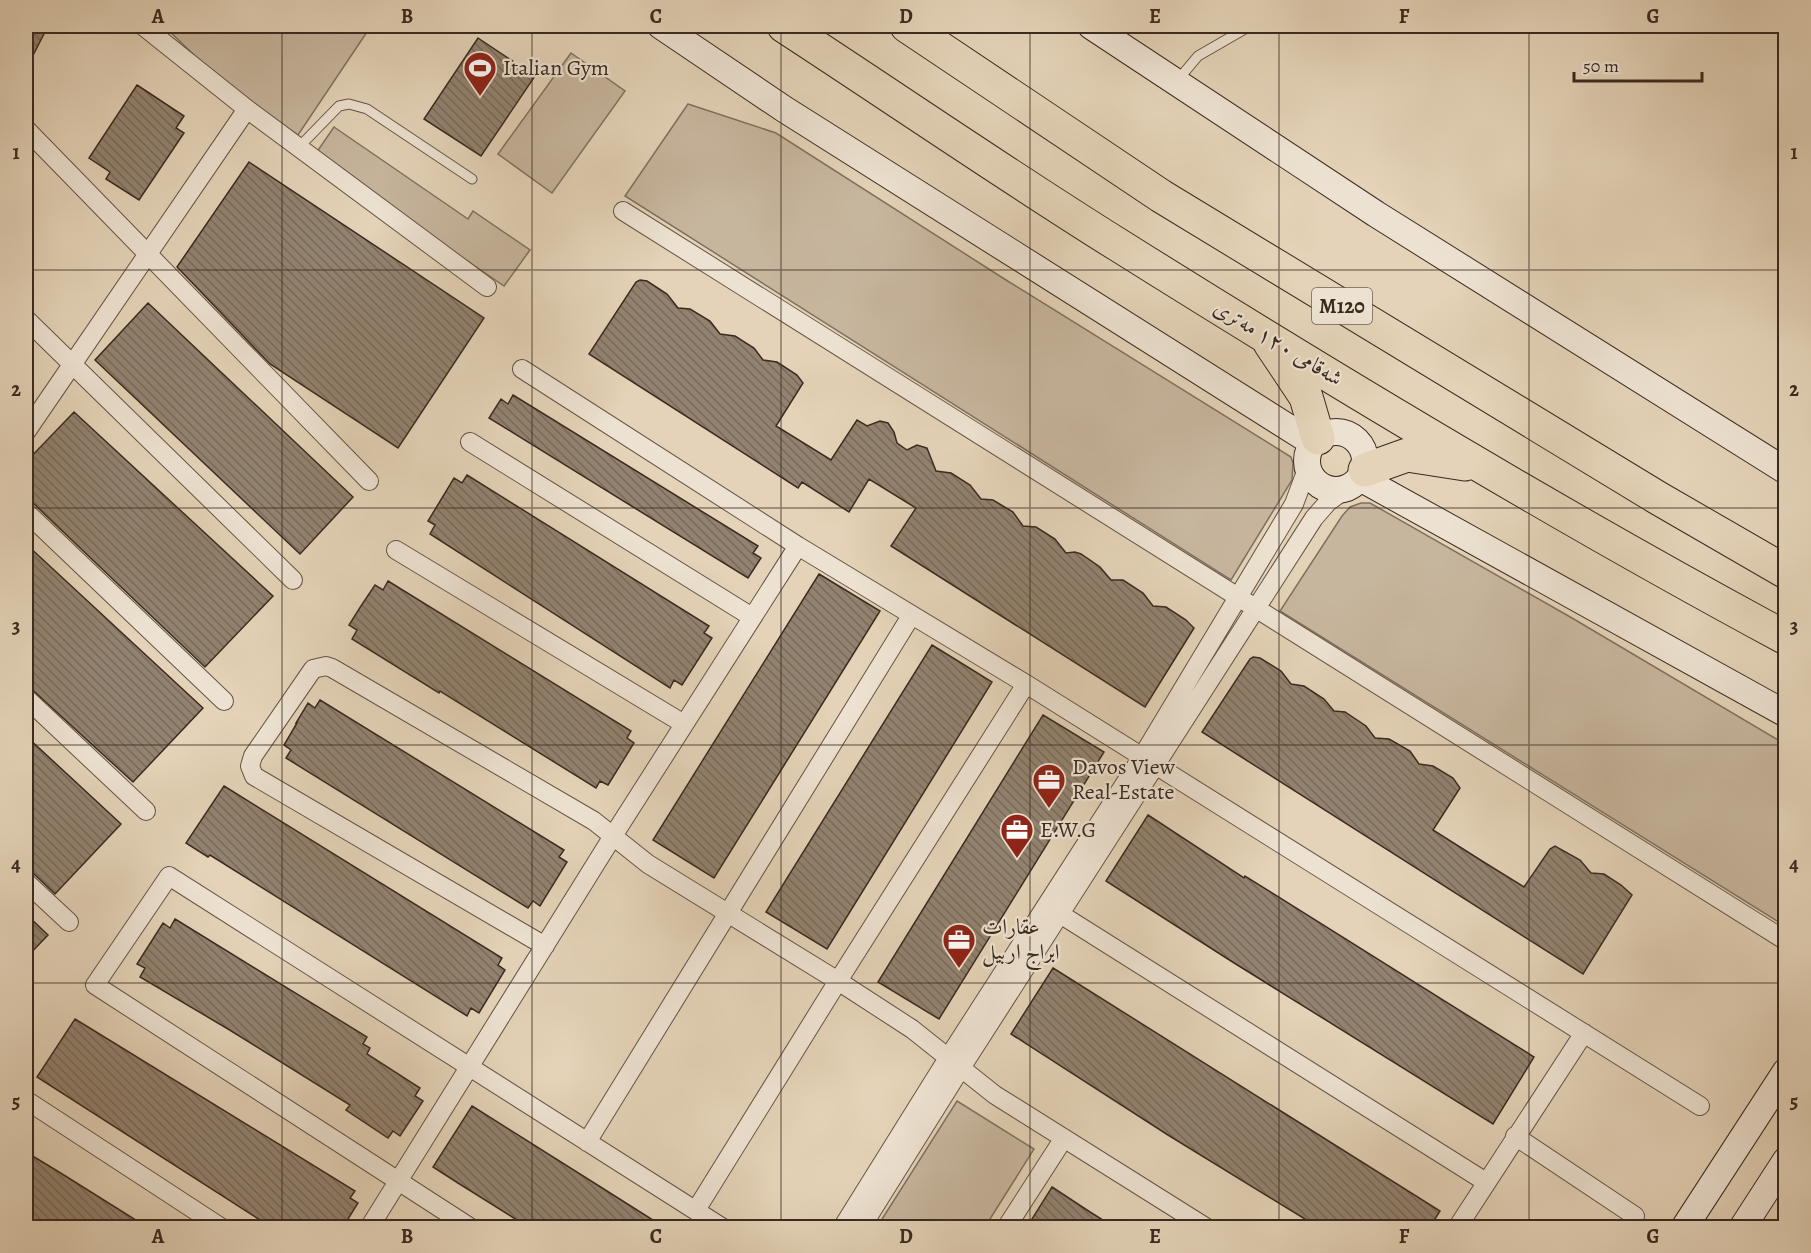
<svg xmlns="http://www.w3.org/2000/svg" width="1811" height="1253" font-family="Alegreya,Amiri,serif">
  <defs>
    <pattern id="building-back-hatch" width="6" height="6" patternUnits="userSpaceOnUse" patternTransform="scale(1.5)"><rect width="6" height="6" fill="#92826f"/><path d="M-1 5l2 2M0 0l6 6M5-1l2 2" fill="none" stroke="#786b5b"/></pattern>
  </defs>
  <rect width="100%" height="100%" fill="#e4d3b8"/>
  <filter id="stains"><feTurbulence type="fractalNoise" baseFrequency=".00333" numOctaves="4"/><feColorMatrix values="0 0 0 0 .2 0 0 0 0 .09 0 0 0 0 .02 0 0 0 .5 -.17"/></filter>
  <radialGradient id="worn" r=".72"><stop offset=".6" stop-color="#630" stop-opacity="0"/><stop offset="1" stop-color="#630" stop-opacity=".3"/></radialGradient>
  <path fill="#c7b69e" stroke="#80705f" stroke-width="1.5" d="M164,26H371L298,135L194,63L195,56Z
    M571,53L625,91L552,193L498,154Z
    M688,104L776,133L1006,280L1291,457L1293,463L1292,480L1231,580L625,196Z
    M334,127L468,219L473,211L530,250L504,286L314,156Z
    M1361,503H1370L1572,618L1785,744V926L1280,611L1342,516L1350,507Z
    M957,1101L1034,1149L985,1227H877Z"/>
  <path fill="url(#building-back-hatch)" stroke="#3a2a20" stroke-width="1.5" d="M26,26H48L26,69Z
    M478,38L535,76L481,156L424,119Z
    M137,85L184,116L176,128L184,133L139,200L106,179L110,172L89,158Z
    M249,162L484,318L398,448L270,364L177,267Z
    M640,280L647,281L667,294L678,308L690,309L710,321L720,334L735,336L754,348L763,360L777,362L797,375L803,383L776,426L831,460L857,420L867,426L880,421L888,423L894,432L897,443L907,450L917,445L927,448L936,471L951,473L970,485L981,499L993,500L1013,512L1023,526L1036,527L1055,539L1066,553L1075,552L1081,554L1100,567L1111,580H1123L1143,593L1153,606L1166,607L1186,620L1194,628L1145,707L891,546L916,508L869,479L849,512L802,482L798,488L589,354L636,282Z
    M148,303L353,497L300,554L95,360Z
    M513,395L758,546L753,553L761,558L748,578L489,418L501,399L508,404Z
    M74,412L273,596L205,667L34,504L26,501V462Z
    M467,475L709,626L704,633L712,638L682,685L674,680L670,688L430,534L435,525L428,521L442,498L454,478L462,483Z
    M26,544L203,708L133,782L26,684Z
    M819,574L880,611L714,878L653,840Z
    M388,581L631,731L627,738L634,743L608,785L600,781L596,788L440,691L439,693L352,639L357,630L349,625L361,606L375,585L383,590Z
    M932,645L992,682L827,949L766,912Z
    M1253,657L1260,658L1281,671L1291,684L1304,686L1324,699L1334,711L1345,712L1366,726L1375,738L1389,739L1410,751L1419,764L1433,766L1453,778L1460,788L1433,830L1482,861L1524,887L1550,849L1555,846L1580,860L1591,873L1604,874L1621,885L1632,895L1583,974L1202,732L1250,659Z
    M320,700L564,850L559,857L567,862L540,906L533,901L528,908L286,758L291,750L284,745L297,723H296L308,703L315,708Z
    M1043,715L1104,752L939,1019L878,982Z
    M26,736L121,824L55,894L34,874L26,871Z
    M224,786L502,958L498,965L505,970L479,1013L471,1008L467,1016L210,855L208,857L186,843Z
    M1148,815L1244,878L1245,876L1534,1057L1493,1124L1231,961L1106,881Z
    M26,914L48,935L26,958Z
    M175,919L367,1037L363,1044L370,1048L367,1054L420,1088L415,1096L423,1101L400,1136L393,1131L388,1138L346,1110L350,1105L228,1029L140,977L145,968L137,964L151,942L163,923L170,928Z
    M1053,968L1440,1211L1430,1227H1399L1387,1220L1383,1227H1318L1168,1135L1011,1034Z
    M75,1019L355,1191L350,1198L358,1203L343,1227H271L37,1077Z
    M472,1106L599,1186L664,1227H528L458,1183L433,1167Z
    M26,1152L59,1172L147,1227H26Z
    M1052,1187L1090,1212L1114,1227H1027Z"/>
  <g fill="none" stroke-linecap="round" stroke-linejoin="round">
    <defs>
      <path id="lane" d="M1177,81L1198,56L1250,26
        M299,147L339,106L349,104L367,109L472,179"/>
      <path id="street" d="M143,26L247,109L487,287
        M26,129L369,481
        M623,211L1786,941
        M26,319L293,580
        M522,369L798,546L1026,684L1700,1106
        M26,432L247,109
        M470,442L752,617
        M26,512L224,701
        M396,550L684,724
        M26,698L146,811
        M26,882L69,922
        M1060,914L1486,1182
        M545,946L254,776L250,766L253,756L313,669L326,666L332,668L594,821L648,864L838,981L912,1029L995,1095L1207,1228
        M26,1100L222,1228
        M1515,1136L1635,1216
        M587,1142L911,616
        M696,1210L838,981L1026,684
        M369,1228L613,836L798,546
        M471,1228L95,985L169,876L723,1228
        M842,1228L948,1058L1142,757L1294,504L1307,469
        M861,1228L961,1068L1314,518L1328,502L1346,489
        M1006,1228L1064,1138
        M1457,1228L1584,1033"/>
      <path id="secondary" d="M661,26L784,109L1313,443
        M1091,26L1376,214L1786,471
        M1307 461a29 29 0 1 1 58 0a29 29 0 1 1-58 0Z
        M1360,478L1786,714
        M1684,1228L1786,1071
        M1742,1228L1786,1160"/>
      <path id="highway" d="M784,26C896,99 1006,175 1120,246C1338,383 1559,516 1786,638
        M907,26L1161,196L1658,498L1786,572
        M1270,343L1306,397L1318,438
        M1365,470L1407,455L1465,464"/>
    </defs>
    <use href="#lane" stroke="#645446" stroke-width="11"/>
    <use href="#street" stroke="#645446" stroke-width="20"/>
    <use href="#secondary" stroke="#3a2a20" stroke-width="28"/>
    <use href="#highway" stroke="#3a2a20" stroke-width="35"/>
    <use href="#lane" stroke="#ede2d1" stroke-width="9"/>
    <use href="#street" stroke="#ede2d1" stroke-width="18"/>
    <use href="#secondary" stroke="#ede2d1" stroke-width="26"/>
    <use href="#highway" stroke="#e4d3b8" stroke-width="33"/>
  </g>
  <path fill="none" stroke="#3a2a20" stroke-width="1.5" stroke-opacity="0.55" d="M282,26V1228M532,26V1228M781,26V1228M1030,26V1228M1279,26V1228M1529,26V1228M26,270H1786M26,508H1786M26,745H1786M26,983H1786"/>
  <defs>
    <symbol id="stadium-pin" viewBox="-11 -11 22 30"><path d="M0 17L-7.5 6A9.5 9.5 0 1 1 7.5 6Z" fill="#8f2418" stroke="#ede2d1"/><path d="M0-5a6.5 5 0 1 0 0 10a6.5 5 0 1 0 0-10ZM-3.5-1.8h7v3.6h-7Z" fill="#fff"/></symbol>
    <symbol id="office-pin" viewBox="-11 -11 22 30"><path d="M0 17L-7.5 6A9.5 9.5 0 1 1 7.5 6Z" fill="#8f2418" stroke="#ede2d1"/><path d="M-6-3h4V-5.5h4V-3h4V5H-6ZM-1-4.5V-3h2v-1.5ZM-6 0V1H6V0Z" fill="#fff"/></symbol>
  </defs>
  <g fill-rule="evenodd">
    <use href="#stadium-pin" x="461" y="49" width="38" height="52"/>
    <use href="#office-pin" x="1030" y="761" width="38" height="52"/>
    <use href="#office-pin" x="998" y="811" width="38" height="52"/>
    <use href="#office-pin" x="940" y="921" width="38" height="52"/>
  </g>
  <g text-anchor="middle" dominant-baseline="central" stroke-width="4.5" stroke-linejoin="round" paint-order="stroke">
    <rect fill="#ede2d1" stroke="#706155" stroke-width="1.5" x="1312" y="288" width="60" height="36" rx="4.5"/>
    <g font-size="21" font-weight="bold" fill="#3a2a20">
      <text x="1342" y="306">M120</text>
    </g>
    <g font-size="22" fill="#3a2a20" stroke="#ede2d1" text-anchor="start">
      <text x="503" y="68">Italian Gym</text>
      <text x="1072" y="767">Davos View<tspan x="1072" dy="25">Real-Estate</tspan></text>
      <text x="1040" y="830">E.W.G</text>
      <text x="982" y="927">عقارات<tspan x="982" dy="25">ابراج اربیل</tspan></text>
    </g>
    <g font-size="22" fill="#3a2a20" stroke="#ede2d1">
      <text transform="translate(1278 343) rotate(31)">شەقامی ١٢٠ مەتری</text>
    </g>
  </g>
  <rect width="1811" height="1253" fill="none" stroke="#e4d3b8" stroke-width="66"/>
  <path d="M1574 72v9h128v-9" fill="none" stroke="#3a2a20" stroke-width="3"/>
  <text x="1583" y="72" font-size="18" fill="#3a2a20" stroke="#ede2d1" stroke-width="4.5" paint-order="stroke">50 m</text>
  <rect x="33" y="33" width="1745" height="1187" fill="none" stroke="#3a2a20" stroke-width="2"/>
  <g font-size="20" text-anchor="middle" font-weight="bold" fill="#3a2a20">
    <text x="158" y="23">A</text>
    <text x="407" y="23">B</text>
    <text x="656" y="23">C</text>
    <text x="906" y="23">D</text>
    <text x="1155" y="23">E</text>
    <text x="1404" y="23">F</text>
    <text x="1653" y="23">G</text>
    <text x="16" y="159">1</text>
    <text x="1794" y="159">1</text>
    <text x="16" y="396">2</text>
    <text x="1794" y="396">2</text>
    <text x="16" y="633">3</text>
    <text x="1794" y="633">3</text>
    <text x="16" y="871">4</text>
    <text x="1794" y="871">4</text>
    <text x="16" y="1108">5</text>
    <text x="1794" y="1108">5</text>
    <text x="158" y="1243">A</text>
    <text x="407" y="1243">B</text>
    <text x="656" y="1243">C</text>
    <text x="906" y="1243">D</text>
    <text x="1155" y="1243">E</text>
    <text x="1404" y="1243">F</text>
    <text x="1653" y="1243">G</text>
  </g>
  <rect width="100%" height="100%" filter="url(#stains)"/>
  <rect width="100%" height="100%" fill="url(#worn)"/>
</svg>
